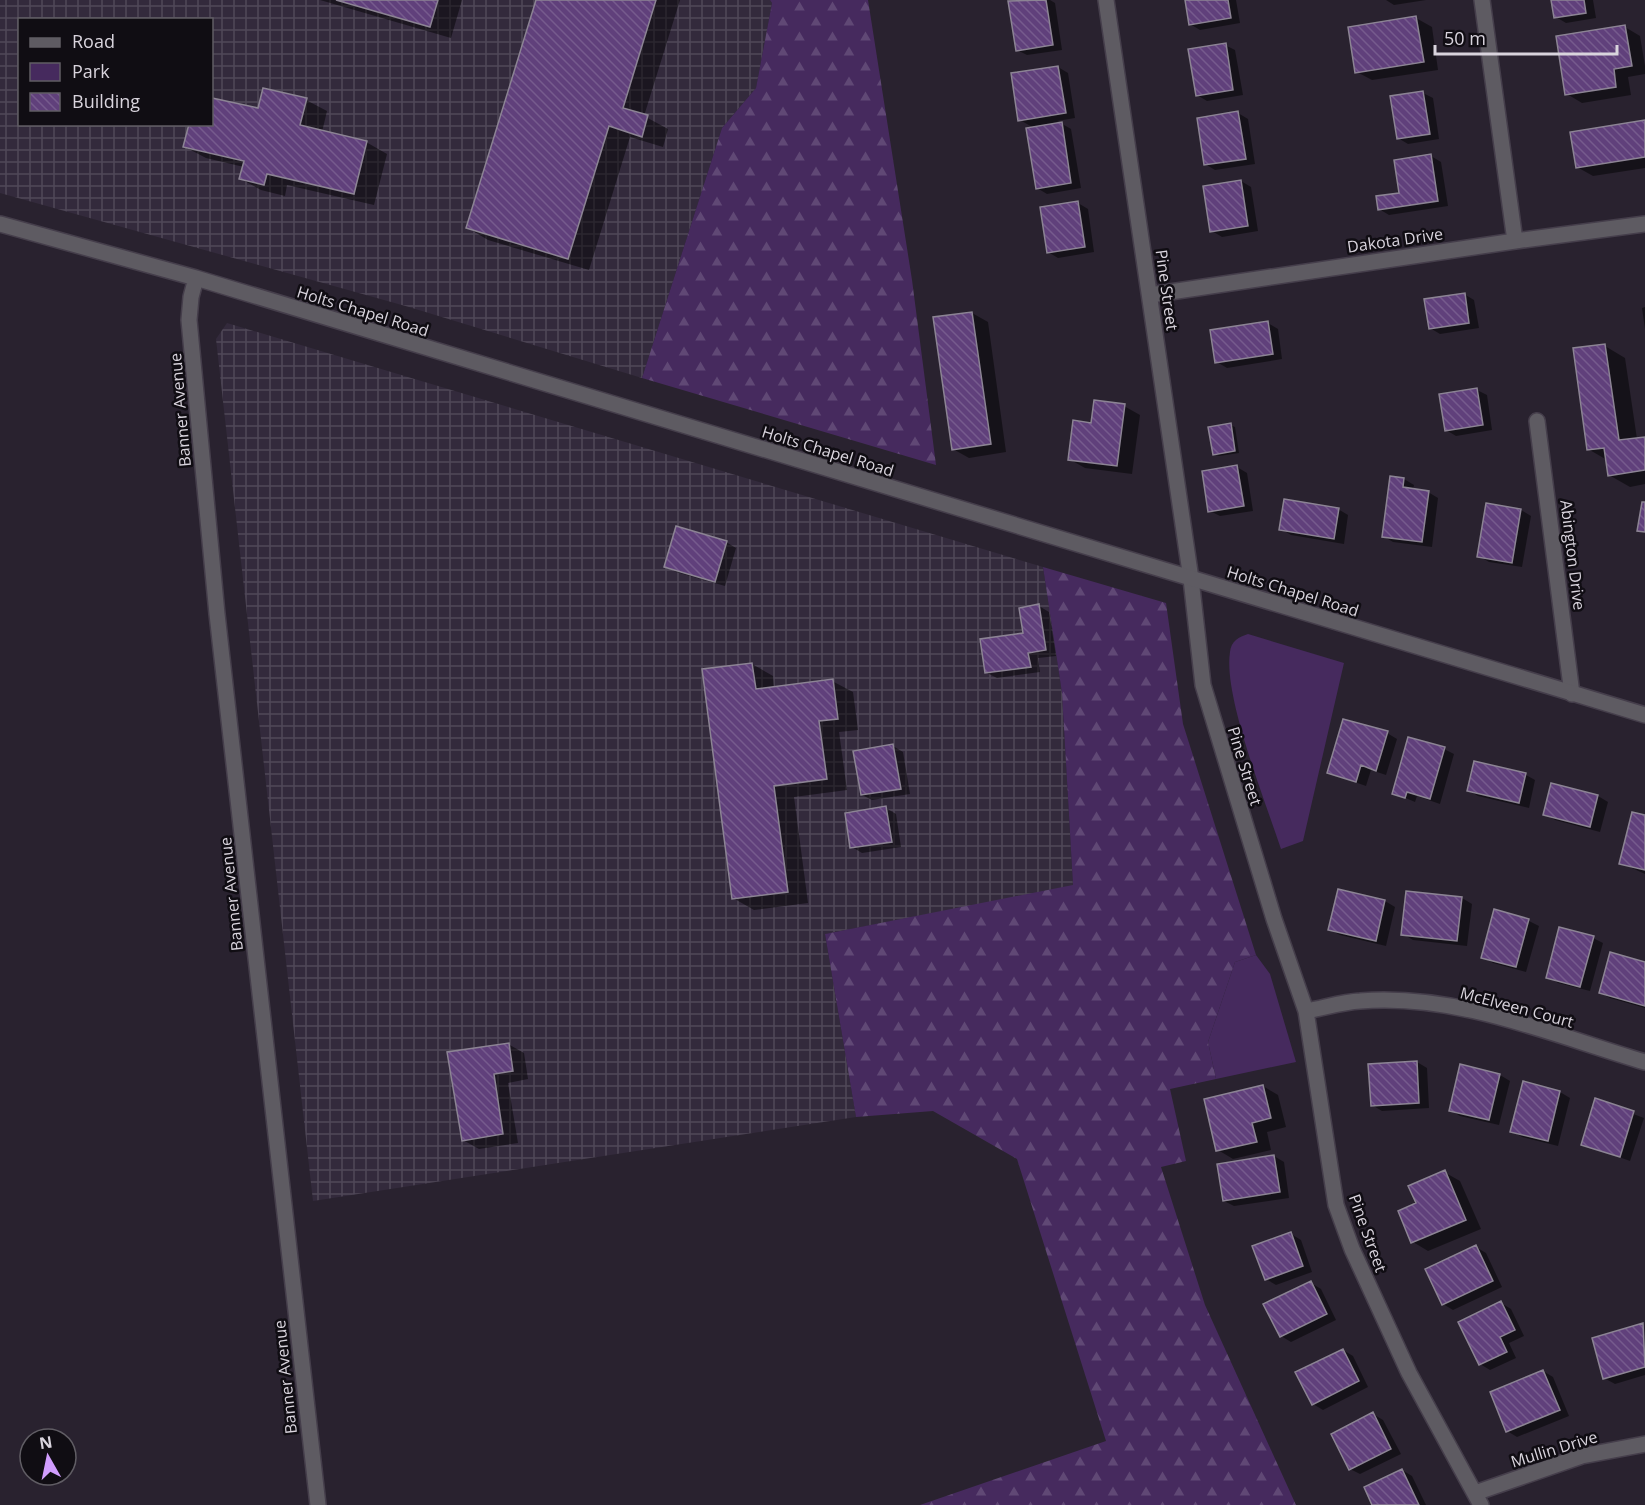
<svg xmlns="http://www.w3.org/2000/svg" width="1645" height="1505" font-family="'Open Sans',sans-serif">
  <defs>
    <pattern id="industrial-grid" width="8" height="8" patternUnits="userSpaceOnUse" patternTransform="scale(1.5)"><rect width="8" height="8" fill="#332a3c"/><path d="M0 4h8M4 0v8" fill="none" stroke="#504858"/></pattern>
    <pattern id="forest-firs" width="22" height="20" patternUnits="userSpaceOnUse" patternTransform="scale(1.5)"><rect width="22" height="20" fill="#462a5e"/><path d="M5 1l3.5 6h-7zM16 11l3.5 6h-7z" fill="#604875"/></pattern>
    <pattern id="building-back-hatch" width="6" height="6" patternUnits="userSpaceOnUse" patternTransform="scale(1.5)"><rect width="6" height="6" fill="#60407b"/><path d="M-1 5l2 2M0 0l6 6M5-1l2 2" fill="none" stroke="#765b8d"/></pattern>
  </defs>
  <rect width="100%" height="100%" fill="#29222f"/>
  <path fill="url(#industrial-grid)" fill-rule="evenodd" d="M0,0H770L772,3L756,88L722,128L642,378L409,307L0,193ZM20,20H212V124H20Z
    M227,323L1043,567L1062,693L1073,886L825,934L856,1117L313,1201L216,339Z"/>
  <path fill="#462a5e" d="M1248,634L1344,663L1303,841L1281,849C1266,803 1223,696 1230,652C1231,641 1239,637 1248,634Z
    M1256,955L1270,974L1296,1062L1216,1079L1208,1042L1235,962Z"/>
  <path fill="url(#forest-firs)" d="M770,0H868L912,280L936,465L642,378L722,128L756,88L772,3Z
    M1043,567L1166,603L1183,724L1256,955L1235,962L1208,1042L1216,1079L1170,1089L1186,1161L1161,1167L1205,1305L1296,1505H920L1106,1441L1017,1159L933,1111L856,1117L825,934L1073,885L1062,693Z"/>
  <path fill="#0007" d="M320,0H462L451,38Z
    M537,0H680L644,116L668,129L663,147L630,137L589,270L488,240L468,228Z
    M1026,0H1050L1055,3L1062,50L1027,55L1017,50L1010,3Z
    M1187,0H1236L1240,23L1200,30L1190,24Z
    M1386,0H1426L1394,5Z
    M1553,0H1593L1596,18L1566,23L1556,17Z
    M1416,18L1432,27L1438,70L1372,80L1357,72Z
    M1625,27L1640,36L1645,66V74L1628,77L1631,95L1582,103L1567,94Z
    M1225,45L1235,50L1243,95L1207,101L1197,95Z
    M1058,67L1068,73L1075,118L1057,121L1071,129L1081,188L1047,194L1037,188L1034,128L1020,120Z
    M1423,93L1433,98L1439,139L1408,144L1398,138Z
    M212,99L259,110L306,100L327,111L322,132L366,142L387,154L374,205L287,185L285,196L261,190L241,179L244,167L206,158L185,147L212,124Z
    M1238,113L1248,119L1255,164L1215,170L1205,164Z
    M1645,122V168L1593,176L1577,167Z
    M1431,156L1441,162L1448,206L1389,215L1379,209L1401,194Z
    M1241,181L1251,187L1258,231L1222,237L1212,231Z
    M1078,203L1088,209L1094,252L1058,258L1048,252Z
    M1464,294L1474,300L1479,328L1440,334L1430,328Z
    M1645,307V329L1642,308Z
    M972,313L988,322L1006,452L969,458L953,449Z
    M1268,323L1278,329L1282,359L1227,368L1217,362Z
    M1605,346L1625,358L1637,439L1645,438V484L1630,487L1609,475L1607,460L1588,449Z
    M1477,390L1487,395L1492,430L1456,436L1446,430Z
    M1124,406L1140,415L1132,474L1085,468L1069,459L1092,424Z
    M1230,425L1235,427L1239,453L1219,456L1214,454Z
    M1237,467L1247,473L1253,511L1220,516L1210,511Z
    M1404,479L1414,485L1413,490L1428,492L1438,498L1432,547L1393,542L1383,536Z
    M1338,509L1348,515L1344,544L1291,535L1281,529Z
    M1521,510L1531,516L1522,567L1489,562L1479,556Z
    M726,542L736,548L725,586L676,572L666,566Z
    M1039,606L1049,612L1056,656L1038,658L1040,672L997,678L987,673L1024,634Z
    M752,664L773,676L774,688L832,681L853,692L858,730L839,732L847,790L794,797L808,903L754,910L733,898Z
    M1387,733L1397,739L1386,775L1371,770L1366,786L1329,773Z
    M893,746L903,752L910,794L872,800L862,795Z
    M1444,749L1454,754L1440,804L1417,796L1415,802L1394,793Z
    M1526,775L1535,780L1529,808L1478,796L1468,790Z
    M1553,785L1598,796L1608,802L1600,832L1555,820L1545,814Z
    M886,808L896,814L901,847L862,853L852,847Z
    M1645,817V874L1621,863Z
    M1462,898L1472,904L1467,946L1413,940L1403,934Z
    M1385,901L1395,907L1386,946L1340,935L1330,930Z
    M1495,911L1529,921L1539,926L1526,972L1493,963L1483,957Z
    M1593,938L1603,943L1590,991L1558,983L1548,977Z
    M1645,964V1008L1610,998L1600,993Z
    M508,1044L524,1053L528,1079L508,1083L518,1143L479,1149L463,1140L449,1053Z
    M1417,1062L1427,1068L1429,1108L1382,1111L1372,1105Z
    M1462,1066L1500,1075L1510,1081L1499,1125L1460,1116L1450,1110Z
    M1263,1086L1278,1095L1286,1127L1267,1132L1271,1150L1233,1159L1218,1150Z
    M1560,1092L1570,1098L1558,1146L1522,1137L1512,1131Z
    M1596,1100L1644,1118L1630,1161L1583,1144Z
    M1274,1156L1284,1162L1289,1198L1234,1206L1224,1201Z
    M1444,1172L1460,1181L1481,1229L1428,1251L1413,1242L1418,1204Z
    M1291,1234L1301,1240L1312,1272L1276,1285L1266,1279Z
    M1476,1247L1486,1253L1502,1287L1453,1310L1443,1304Z
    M1311,1283L1321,1289L1336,1320L1291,1342L1281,1336Z
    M1501,1303L1511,1309L1524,1336L1509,1343L1516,1358L1490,1370L1480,1364Z
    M1643,1325L1645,1375L1615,1384L1604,1378L1593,1340Z
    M1343,1350L1353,1356L1368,1387L1323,1410L1313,1404Z
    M1543,1371L1553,1377L1569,1416L1517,1437L1507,1431Z
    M1373,1414L1383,1420L1401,1454L1360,1474L1350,1469Z
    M1402,1470L1412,1476L1426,1505H1374Z"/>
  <path fill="url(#building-back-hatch)" stroke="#8c8494" stroke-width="1.5" d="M336,0H438L430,27Z
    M536,0H656L623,108L648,115L642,137L609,126L568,259L466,228Z
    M1046,0L1053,45L1016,51L1008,1Z
    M1185,0H1228L1231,18L1189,25Z
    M1551,0H1584L1586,13L1554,18Z
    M1416,16L1424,62L1355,73L1348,27Z
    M1625,25L1632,66L1614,69L1616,87L1565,95L1556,36Z
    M1226,43L1233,90L1196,96L1188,49Z
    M1058,66L1066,113L1018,121L1011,73Z
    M263,88L307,98L300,125L367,141L354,194L267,174L264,185L239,179L244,161L183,147L189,124H212V98L258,108Z
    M1423,91L1430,134L1397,139L1390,96Z
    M1238,111L1246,159L1204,165L1197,118Z
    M1645,120V157L1576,168L1570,132Z
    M1062,122L1071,183L1036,189L1026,128Z
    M1431,154L1438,201L1378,210L1376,196L1399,193L1394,160Z
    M1241,180L1248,226L1210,232L1203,186Z
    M1078,201L1085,247L1047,253L1040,207Z
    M1465,293L1469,323L1429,329L1424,299Z
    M972,312L991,444L952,450L933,317Z
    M1268,321L1273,354L1215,363L1210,330Z
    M1605,344L1619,440L1645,437V470L1608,476L1604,448L1587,450L1573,348Z
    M1477,388L1483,425L1445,431L1439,394Z
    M1094,400L1125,404L1117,466L1068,460L1073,420L1091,423Z
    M1231,423L1235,451L1213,455L1208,427Z
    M1237,465L1244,506L1208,512L1202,471Z
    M1390,476L1404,478L1403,487L1429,491L1422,542L1382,537Z
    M1284,499L1339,508L1334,539L1279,530Z
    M1642,502H1645V532L1637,531Z
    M1486,503L1521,509L1512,563L1477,557Z
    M676,526L727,541L715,582L664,567Z
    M1039,604L1046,650L1028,653L1031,667L985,673L980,639L1023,633L1019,608Z
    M752,663L756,689L833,679L838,719L819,721L827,779L774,786L788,892L732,899L702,669Z
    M1343,719L1388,731L1376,771L1361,765L1356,782L1327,773Z
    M1408,737L1445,747L1430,799L1407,792L1405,798L1392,794Z
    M893,744L901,789L861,795L853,751Z
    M1474,761L1526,773L1519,803L1467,791Z
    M1551,783L1598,795L1590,827L1543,815Z
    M886,806L892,842L850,848L845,813Z
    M1632,812L1645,815V870L1619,864Z
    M1338,889L1385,900L1376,941L1328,930Z
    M1406,891L1462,897L1457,941L1401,935Z
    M1494,909L1529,919L1516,967L1481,958Z
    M1559,927L1594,936L1580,987L1546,978Z
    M1610,952L1645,962V1006L1599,993Z
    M509,1043L513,1071L494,1074L503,1134L462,1141L447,1052Z
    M1417,1061L1419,1103L1371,1106L1368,1064Z
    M1460,1064L1500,1074L1489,1120L1449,1111Z
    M1523,1081L1560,1091L1548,1141L1510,1132Z
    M1263,1085L1271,1118L1252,1123L1257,1142L1216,1151L1204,1099Z
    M1595,1098L1634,1111L1620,1157L1581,1145Z
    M1274,1155L1280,1192L1223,1201L1217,1164Z
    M1445,1170L1466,1220L1411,1243L1398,1211L1416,1203L1408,1186Z
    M1291,1232L1303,1266L1265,1280L1252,1246Z
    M1476,1245L1493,1281L1442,1305L1425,1269Z
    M1311,1281L1327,1314L1280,1337L1263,1304Z
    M1501,1301L1515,1330L1500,1337L1507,1352L1479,1365L1458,1322Z
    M1643,1323L1645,1367L1603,1379L1592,1338Z
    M1343,1349L1359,1381L1312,1405L1295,1372Z
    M1543,1370L1560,1410L1506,1432L1490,1392Z
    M1373,1412L1391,1449L1349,1470L1331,1434Z
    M1402,1469L1419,1505H1372L1364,1487Z"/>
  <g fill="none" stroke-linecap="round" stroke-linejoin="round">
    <defs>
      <path id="minor" d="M1106,0L1191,579L1203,685L1274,919L1306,1011L1336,1205L1352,1249L1409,1373L1481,1505
        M1482,0L1515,241
        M1150,295L1515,241L1645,224
        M1537,421L1572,694
        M1306,1011C1324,1008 1342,1002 1360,1001C1458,993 1553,1035 1645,1062
        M1475,1493L1582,1456L1645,1444"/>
      <path id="tertiary" d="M0,224L196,278L1645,715
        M196,278L191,297L189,320L217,614L318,1505"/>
    </defs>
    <use href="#minor" stroke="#453e4b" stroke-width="18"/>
    <use href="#tertiary" stroke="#453e4b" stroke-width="18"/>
    <use href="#minor" stroke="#5e5b62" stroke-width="15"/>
    <use href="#tertiary" stroke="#5e5b62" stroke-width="15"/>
  </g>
  <g text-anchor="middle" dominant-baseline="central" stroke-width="5" stroke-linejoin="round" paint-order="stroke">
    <g font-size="16" fill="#d9d4dd" stroke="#100d13">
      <text transform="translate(1395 240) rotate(-8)">Dakota Drive</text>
      <text transform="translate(1167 290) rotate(82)">Pine Street</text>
      <text transform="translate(363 311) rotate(17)">Holts Chapel Road</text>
      <text transform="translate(180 410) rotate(-95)">Banner Avenue</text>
      <text transform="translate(828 451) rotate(17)">Holts Chapel Road</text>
      <text transform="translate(1573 555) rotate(83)">Abington Drive</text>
      <text transform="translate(1293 591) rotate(17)">Holts Chapel Road</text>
      <text transform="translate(1245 766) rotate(73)">Pine Street</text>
      <text transform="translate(231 894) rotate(-96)">Banner Avenue</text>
      <text transform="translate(1517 1007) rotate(15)">McElveen Court</text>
      <text transform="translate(1368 1233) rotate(70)">Pine Street</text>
      <text transform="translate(285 1377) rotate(-96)">Banner Avenue</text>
      <text transform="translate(1554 1449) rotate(-17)">Mullin Drive</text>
    </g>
  </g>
  <rect x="18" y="18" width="195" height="108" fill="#100d13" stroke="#605d64" stroke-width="1.5"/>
  <rect x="30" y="38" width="30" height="9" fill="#5e5b62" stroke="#605d64" stroke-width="1.5"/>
  <text x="72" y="48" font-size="18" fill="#d9d4dd">Road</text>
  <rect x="30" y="63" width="30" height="18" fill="#462a5e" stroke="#605d64" stroke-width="1.5"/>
  <text x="72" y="78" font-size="18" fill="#d9d4dd">Park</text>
  <rect x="30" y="93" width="30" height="18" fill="url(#building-back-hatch)" stroke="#605d64" stroke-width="1.5"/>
  <text x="72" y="108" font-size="18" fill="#d9d4dd">Building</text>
  <g transform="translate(48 1457) rotate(351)"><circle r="28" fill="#100d13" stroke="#605d64" stroke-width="1.5"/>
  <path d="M0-4.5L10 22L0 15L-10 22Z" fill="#d19dfe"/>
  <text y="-9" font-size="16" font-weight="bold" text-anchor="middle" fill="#d9d4dd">N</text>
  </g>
  <path d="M1435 45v9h182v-9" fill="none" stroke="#d9d4dd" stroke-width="3"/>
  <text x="1444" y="45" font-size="18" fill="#d9d4dd" stroke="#100d13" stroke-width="4.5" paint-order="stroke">50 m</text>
</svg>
